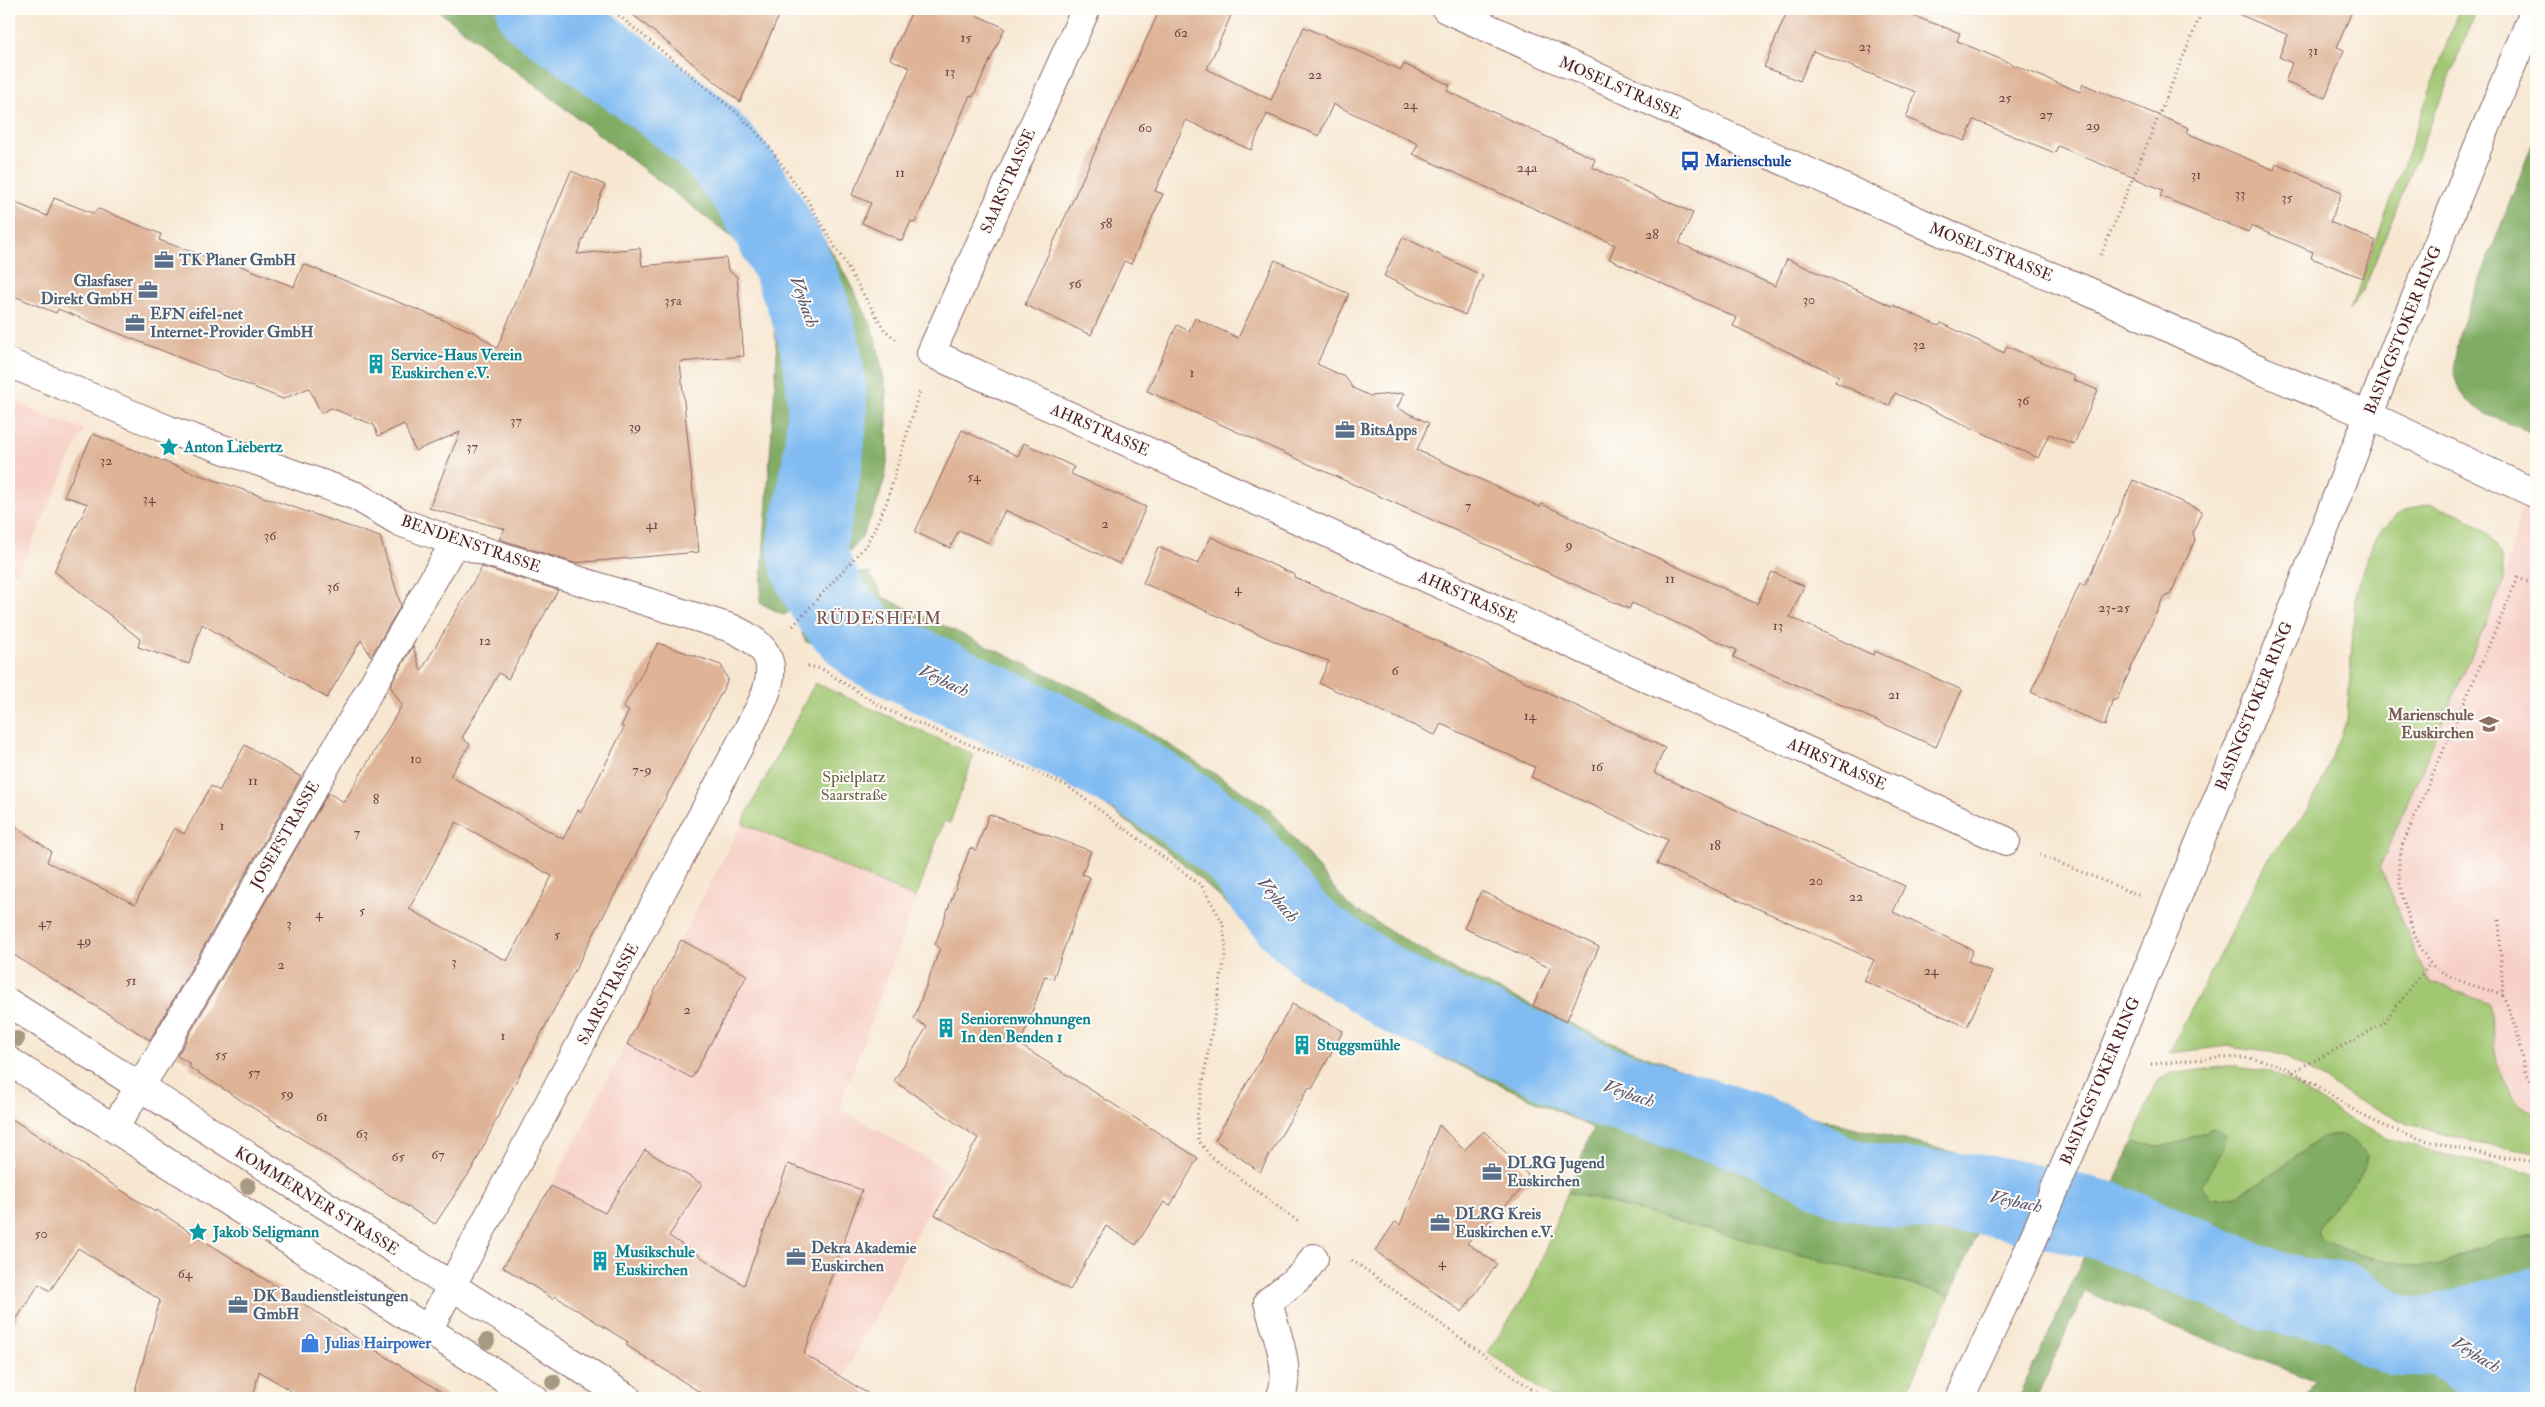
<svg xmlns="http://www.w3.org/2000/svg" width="2545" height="1407" font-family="'IM FELL Double Pica',serif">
  <rect width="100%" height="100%" fill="#fdfcf7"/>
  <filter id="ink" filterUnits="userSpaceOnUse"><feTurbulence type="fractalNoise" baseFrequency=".02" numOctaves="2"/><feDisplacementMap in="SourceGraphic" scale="10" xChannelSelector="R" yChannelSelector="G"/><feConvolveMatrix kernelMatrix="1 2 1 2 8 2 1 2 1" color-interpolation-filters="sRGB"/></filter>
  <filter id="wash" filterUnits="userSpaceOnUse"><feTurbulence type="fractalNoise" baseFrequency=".0096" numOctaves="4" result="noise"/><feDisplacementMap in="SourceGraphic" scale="20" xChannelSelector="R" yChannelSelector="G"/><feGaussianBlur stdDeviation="1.12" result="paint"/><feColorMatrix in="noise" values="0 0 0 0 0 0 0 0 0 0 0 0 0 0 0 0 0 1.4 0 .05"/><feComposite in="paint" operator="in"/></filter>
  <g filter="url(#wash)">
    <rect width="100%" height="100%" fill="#f7e7d1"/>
    <path fill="#f7d1c7" d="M9,398L44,416L84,429L18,573L9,570Z
      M2536,448V1115L2522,1107L2502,1081L2497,1064L2490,1004L2431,981L2415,954L2380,866L2503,583Z
      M742,823L916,898L839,1108L948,1171L833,1398H709L682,1372L678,1379L626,1345L627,1342L555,1296L553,1299L503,1267L535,1217Z"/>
    <path fill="#a1c772" stroke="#76734e" d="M2459,9H2477L2367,282L2363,291L2349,309L2358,292Z
      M2431,505C2473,515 2507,536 2503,583L2380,866L2415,954L2431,981L2490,1004C2495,1048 2492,1090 2536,1115V1153L2476,1143L2408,1124L2357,1100L2284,1056L2268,1051L2229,1046L2169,1053L2270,856L2309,809L2320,786L2347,720L2355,600C2365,557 2378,507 2431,505Z
      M815,683L974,755L950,823L944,821L916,898L742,823Z
      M2221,1067H2237L2270,1072L2297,1085L2343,1116L2386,1137L2448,1156L2536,1174V1235L2498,1242L2467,1252L2439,1266L2416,1267L2356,1253L2321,1239L2317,1230C2330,1204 2361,1185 2367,1157C2358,1143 2344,1131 2326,1136C2321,1137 2315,1143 2310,1146C2284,1163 2242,1205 2210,1198L2201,1185L2211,1167L2212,1128C2180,1141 2169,1153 2133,1141L2157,1080L2172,1074Z
      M1568,1192L1950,1295L1903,1398H1552L1488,1352L1530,1288Z"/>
    <path fill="#80ac64" stroke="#656648" d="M436,9H601L737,121L764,147L839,263L870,322L878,349L886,390L888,455L885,478L877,504L861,538L802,604L784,615L760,603L777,354L773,313L737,241Z
      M2536,134V434L2485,414L2467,401L2457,384L2453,370L2459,334Z
      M853,572L870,573L883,597L1091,695L1269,808L1348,905L1453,969L1617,1045L1800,1114L2008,1166L1950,1295L1568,1192L1593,1128L1384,1030L1297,976L1237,913L1180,861L1063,774L888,698L816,643L806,642L802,634L805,627Z
      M2212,1128L2225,1135L2223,1148L2202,1185L2210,1198C2242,1206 2285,1163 2310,1146C2315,1143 2321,1137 2326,1136C2344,1131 2358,1143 2367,1157C2361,1185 2330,1204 2317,1230L2321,1239L2356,1253L2416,1267L2439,1266L2467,1252L2498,1242L2536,1235V1398H2305L2315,1381L2085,1292L2036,1398H2018L2075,1277L2133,1141C2169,1153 2180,1141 2212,1128Z"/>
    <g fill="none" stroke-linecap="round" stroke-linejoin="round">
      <path stroke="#80bbf2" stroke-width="80" d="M536,9C552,22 570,33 587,45C624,73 664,99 699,130C744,170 783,238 804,294C820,336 830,382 826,428C824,454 820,479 815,505C812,520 806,536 808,551C814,589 844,624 872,647L1071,742L1134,776L1173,801L1219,834L1239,852L1277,902L1296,923L1315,940L1401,996L1532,1051L1596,1084L1754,1134L1776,1143L1839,1175L1857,1181L1900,1188L1994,1196L2106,1221L2269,1290L2293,1297L2343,1302L2378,1328L2400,1337H2419L2440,1334L2536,1308
        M2440,1334L2536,1392"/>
    </g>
    <g id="blocks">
      <path fill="#deb396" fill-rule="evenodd" d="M626,9H782L740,102Z
        M913,9H963L1005,28L973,97L970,95L915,223L911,221L902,241L862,223L871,203L852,195L910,68L890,59Z
        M1160,9H1234L1207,69L1271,100L1304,27L1401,70L1404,64L1450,85L1447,91L1595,159L1592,167L1693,213L1679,243L1775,286L1787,259L1892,306L1893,305L1939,326L1941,323L2004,353L2007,346L2075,377L2073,380L2098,390L2074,444L2049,434L2038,458L1895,393L1889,406L1835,382L1839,376L1733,326L1737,318L1609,259L1615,245L1413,154L1418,144L1333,104L1319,136L1267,114L1251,150L1186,120L1155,191L1163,194L1131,264L1124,261L1091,335L1025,305Z
        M1788,9H1894L1960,33L1957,41L2038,75L2080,92L2083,84L2189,128L2187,133L2274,170L2276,164L2342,192L2330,222L2376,241L2363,278L2311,258L2313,252L2251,226L2248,232L2160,196L2163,190L2058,146L2055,153L1974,120L1965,141L1906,118L1916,92L1813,51L1800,81L1764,67Z
        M2226,9H2353L2337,47L2344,50L2325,98L2285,82L2292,63L2279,57L2288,35Z
        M571,171L605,185L577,254L640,248L642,266L726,258L728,270L737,277L744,356L680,362L699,552L574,563L499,539L505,529L429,508L460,432L415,451L404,424L378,436L374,425L331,408L321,413L309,388L283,399L58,309L56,313L9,294V200L47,216L54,198L92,213L99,209L161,234L159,240L212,259L218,257L294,287L303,264L476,333L497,348Z
        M1403,237L1483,276L1465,315L1384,276Z
        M1275,260L1349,294L1317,364L1345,377L1353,388L1370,396L1404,393L1397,408L1429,423L1417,450L1540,507L1542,504L1757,604L1772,572L1804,586L1790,617L1873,655L1875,651L1962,690L1936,747L1733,657L1737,650L1632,603L1629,609L1147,391L1177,325L1189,331L1195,318L1238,338Z
        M962,430L1018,456L1024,443L1074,467L1071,474L1146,507L1120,564L1005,510L989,543L959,530L950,548L915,532Z
        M93,434L194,473L380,537L401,605L371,656L361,640L327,698L202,624L189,664L138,647L140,639L54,571L88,504L64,496Z
        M2133,480L2202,511L2193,532L2195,540L2170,595L2163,598L2117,699L2112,701L2105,726L2031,692L2080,584L2085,586Z
        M1211,537L1295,575L1294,577L1501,670L1665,748L1654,773L1905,886L1893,912L1973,950L1968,961L1992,972L1967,1027L1864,981L1874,960L1657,864L1668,840L1531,777L1535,767L1441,724L1435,735L1319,683L1329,661L1281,644L1143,583L1158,547L1198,564Z
        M482,567L558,590L508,679L499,673L462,738L470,744L450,776L563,839L578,810L581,812L624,728L621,726L629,711L623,708L658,643L721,665L728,680L501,1110L474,1166L435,1224L189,1067L191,1064L177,1056L328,793L344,802L402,705L390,686L413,646L421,671ZM456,822L552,876L507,961L409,909Z
        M245,745L301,777L150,1040L9,952V822L51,851L47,862L135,904L174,828L184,834L211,786L219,791Z
        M989,814L1091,851L1082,874L1090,877L1053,979L1045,976L1020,1045L1198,1158L1170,1206L1164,1202L1136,1245L1106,1226L1070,1290L935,1215L978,1138L894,1081L927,1027L914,1019L940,948L935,945L970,848L976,850Z
        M1481,891L1599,947L1566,1022L1533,1006L1550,968L1464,928Z
        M681,940L747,975L692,1078L627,1044Z
        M1292,1004L1343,1031L1312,1089L1309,1087L1260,1172L1215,1140Z
        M9,1117L155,1212L156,1210L451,1398H302L259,1371L253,1398H133L160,1300L78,1248L50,1291L39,1284L9,1331Z
        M1439,1125L1464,1150L1484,1131L1532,1179L1467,1243L1497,1264L1462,1312L1375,1251L1395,1222L1400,1225Z
        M645,1150L702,1184L669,1236L744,1285L788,1164L862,1190L804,1354L875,1398H709L626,1345L628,1342L555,1296L553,1299L503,1267L551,1186L605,1213Z"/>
    </g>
  </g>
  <g filter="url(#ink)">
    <use href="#blocks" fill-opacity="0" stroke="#876565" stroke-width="1"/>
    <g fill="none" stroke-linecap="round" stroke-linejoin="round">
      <defs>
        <path id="minor" d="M1086,9L931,353L2006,841
          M1446,9L1944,233L2085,290L2263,371L2368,415L2536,494
          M9,363L169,430L356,496L400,522L455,542L731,628C773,647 779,666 760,707L428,1330
          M9,1003L627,1398
          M9,1061L534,1398
          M114,1128L157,1059L455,542
          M1280,1398C1293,1371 1275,1330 1268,1302L1303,1274L1314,1258"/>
        <path id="major" d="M1960,1398L2022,1265L2108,1066L2253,712L2396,345L2535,9"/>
      </defs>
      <use href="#minor" stroke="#876565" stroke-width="30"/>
      <use href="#major" stroke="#876565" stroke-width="30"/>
      <path stroke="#876565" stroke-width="3" stroke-dasharray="1 4" stroke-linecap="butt" d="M611,9L738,114L764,140L808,201L884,329L896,340
        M2101,255L2203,9
        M793,626L867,544L886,504L920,390
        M808,666L822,669L885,709L1066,785L1202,886L1223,923L1226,950L1197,1116L1198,1140L1211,1157L1300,1223
        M2040,855L2138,895
        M2499,920L2503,995L2516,1027L2525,1075L2536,1085
        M2503,995C2480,987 2453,981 2433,966C2418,954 2399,893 2399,873C2398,864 2401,855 2402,846L2518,578L2536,585
        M2151,1064C2189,1062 2230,1052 2268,1062C2303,1071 2333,1099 2364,1116C2416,1144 2478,1153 2536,1162
        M2292,1072L2366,1034L2383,1023L2430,964
        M1352,1260L1544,1398"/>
      <use href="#minor" stroke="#fff" stroke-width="28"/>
      <use href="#major" stroke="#fff" stroke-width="28"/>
    </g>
    <g fill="#a89983">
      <circle cx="17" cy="1039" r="8"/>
      <circle cx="248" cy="1186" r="8"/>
      <circle cx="487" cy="1341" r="8"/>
      <circle cx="553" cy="1382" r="8"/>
    </g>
  </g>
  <defs>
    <symbol id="bus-bare" viewBox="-9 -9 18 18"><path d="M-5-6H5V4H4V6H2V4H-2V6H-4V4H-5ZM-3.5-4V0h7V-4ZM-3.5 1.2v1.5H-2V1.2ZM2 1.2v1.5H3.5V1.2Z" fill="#1a4fb4" stroke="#fdfcf7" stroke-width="2.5" paint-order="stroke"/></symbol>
    <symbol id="office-bare" viewBox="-9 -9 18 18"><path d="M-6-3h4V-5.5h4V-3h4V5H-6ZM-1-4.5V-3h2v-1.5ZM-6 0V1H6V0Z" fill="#5c6f8a" stroke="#fdfcf7" stroke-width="2.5" paint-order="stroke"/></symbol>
    <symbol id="building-bare" viewBox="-9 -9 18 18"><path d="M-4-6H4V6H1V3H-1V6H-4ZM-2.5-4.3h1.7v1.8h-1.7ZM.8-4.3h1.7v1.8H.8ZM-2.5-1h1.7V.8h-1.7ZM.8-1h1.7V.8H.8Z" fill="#0f9aa8" stroke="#fdfcf7" stroke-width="2.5" paint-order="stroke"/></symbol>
    <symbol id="sight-bare" viewBox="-9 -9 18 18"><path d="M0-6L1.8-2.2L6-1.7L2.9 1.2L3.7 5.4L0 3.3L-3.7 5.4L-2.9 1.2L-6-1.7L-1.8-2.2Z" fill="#0f9aa8" stroke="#fdfcf7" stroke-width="2.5" paint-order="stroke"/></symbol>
    <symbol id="school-bare" viewBox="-9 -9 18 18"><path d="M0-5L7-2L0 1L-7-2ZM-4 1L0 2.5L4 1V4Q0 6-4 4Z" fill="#8d6e63" stroke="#fdfcf7" stroke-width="2.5" paint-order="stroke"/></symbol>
    <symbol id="shop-bare" viewBox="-9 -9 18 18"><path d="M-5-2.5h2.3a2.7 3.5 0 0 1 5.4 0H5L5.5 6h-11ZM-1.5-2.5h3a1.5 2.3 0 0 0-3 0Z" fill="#3f7fe0" stroke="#fdfcf7" stroke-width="2.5" paint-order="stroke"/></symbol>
  </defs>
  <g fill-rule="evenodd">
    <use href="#bus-bare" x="1676" y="147" width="28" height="28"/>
    <use href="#office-bare" x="150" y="246" width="28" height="28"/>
    <use href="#office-bare" x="134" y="276" width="28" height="28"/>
    <use href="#office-bare" x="121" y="309" width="28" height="28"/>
    <use href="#building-bare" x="362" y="350" width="28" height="28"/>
    <use href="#office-bare" x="1331" y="416" width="28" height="28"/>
    <use href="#sight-bare" x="155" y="433" width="28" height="28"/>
    <use href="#school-bare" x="2475" y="710" width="28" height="28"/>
    <use href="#building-bare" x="932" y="1014" width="28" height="28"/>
    <use href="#building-bare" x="1288" y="1031" width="28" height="28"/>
    <use href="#office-bare" x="1478" y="1158" width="28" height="28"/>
    <use href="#office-bare" x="1426" y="1209" width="28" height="28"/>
    <use href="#sight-bare" x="184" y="1218" width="28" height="28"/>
    <use href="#office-bare" x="782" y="1243" width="28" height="28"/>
    <use href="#building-bare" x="586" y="1247" width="28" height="28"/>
    <use href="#office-bare" x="224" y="1291" width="28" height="28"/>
    <use href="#shop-bare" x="296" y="1329" width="28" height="28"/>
  </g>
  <g text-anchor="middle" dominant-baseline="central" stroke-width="4" stroke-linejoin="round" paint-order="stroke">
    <g font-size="14" fill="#6f4446">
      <text x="1181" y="32">62</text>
      <text x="966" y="37">15</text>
      <text x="1865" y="46">23</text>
      <text x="2313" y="50">31</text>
      <text x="950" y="71">13</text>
      <text x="1315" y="74">22</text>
      <text x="2005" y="97">25</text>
      <text x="1410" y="104">24</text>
      <text x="2046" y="114">27</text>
      <text x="2093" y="125">29</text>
      <text x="1145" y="127">60</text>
      <text x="1527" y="167">24a</text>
      <text x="900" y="172">11</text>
      <text x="2196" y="174">31</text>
      <text x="2240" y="193">33</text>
      <text x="2287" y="197">35</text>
      <text x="1106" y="223">58</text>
      <text x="1652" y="234">28</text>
      <text x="1075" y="283">56</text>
      <text x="1809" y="299">30</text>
      <text x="673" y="300">35a</text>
      <text x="1919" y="344">32</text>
      <text x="1192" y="372">1</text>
      <text x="2023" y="400">36</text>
      <text x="516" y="420">37</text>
      <text x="635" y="426">39</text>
      <text x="472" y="446">37</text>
      <text x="106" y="460">32</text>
      <text x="974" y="476">54</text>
      <text x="149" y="498">34</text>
      <text x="1468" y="505">7</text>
      <text x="1105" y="523">2</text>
      <text x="652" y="524">41</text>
      <text x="270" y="535">36</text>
      <text x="1569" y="544">9</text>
      <text x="1670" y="578">11</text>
      <text x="333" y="586">36</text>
      <text x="1238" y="588">4</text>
      <text x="2114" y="607">23-25</text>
      <text x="1778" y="625">13</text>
      <text x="485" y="640">12</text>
      <text x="1395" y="670">6</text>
      <text x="1894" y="694">21</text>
      <text x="1530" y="715">14</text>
      <text x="416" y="758">10</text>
      <text x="1597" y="766">16</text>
      <text x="642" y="769">7-9</text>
      <text x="253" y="780">11</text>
      <text x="376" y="799">8</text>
      <text x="222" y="825">1</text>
      <text x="357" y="832">7</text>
      <text x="1715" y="845">18</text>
      <text x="1816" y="880">20</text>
      <text x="1856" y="896">22</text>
      <text x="362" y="910">5</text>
      <text x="319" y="913">4</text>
      <text x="45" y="922">47</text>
      <text x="289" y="923">3</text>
      <text x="557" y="934">5</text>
      <text x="84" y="940">49</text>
      <text x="454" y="961">3</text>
      <text x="281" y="964">2</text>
      <text x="1931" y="970">24</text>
      <text x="131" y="980">51</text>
      <text x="687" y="1009">2</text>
      <text x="503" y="1035">1</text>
      <text x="221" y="1054">55</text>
      <text x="254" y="1072">57</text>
      <text x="287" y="1093">59</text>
      <text x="322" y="1116">61</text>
      <text x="362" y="1133">63</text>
      <text x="438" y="1154">67</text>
      <text x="398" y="1156">65</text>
      <text x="41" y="1233">50</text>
      <text x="1442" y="1262">4</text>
      <text x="185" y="1273">64</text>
    </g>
    <g font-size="16" fill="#4a1f2b" stroke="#fdfcf7">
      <text transform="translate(1620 88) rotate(24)">MOSELSTRASSE</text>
      <text transform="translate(1008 181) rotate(-66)">SAARSTRASSE</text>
      <text transform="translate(1991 252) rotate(22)">MOSELSTRASSE</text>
      <text transform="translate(2403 330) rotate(-68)">BASINGSTOKER RING</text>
      <text transform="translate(1100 430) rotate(24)">AHRSTRASSE</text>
      <text transform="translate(471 544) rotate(19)">BENDENSTRASSE</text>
      <text transform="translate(1468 597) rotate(24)">AHRSTRASSE</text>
      <text transform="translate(2254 706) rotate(-68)">BASINGSTOKER RING</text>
      <text transform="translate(1837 764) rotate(24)">AHRSTRASSE</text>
      <text transform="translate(285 835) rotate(-60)">JOSEFSTRASSE</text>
      <text transform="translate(608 994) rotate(-62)">SAARSTRASSE</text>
      <text transform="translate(2100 1081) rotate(-67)">BASINGSTOKER RING</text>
      <text transform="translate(317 1201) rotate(32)">KOMMERNER STRASSE</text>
    </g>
    <g font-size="16" font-weight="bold" fill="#164399" stroke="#fdfcf7" text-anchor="start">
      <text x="1705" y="161">Marienschule</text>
    </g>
    <g font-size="16" font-weight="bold" fill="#4e5e75" stroke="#fdfcf7" text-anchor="start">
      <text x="179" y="260">TK Planer GmbH</text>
      <text x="133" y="281" text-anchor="end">Glasfaser<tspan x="133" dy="18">Direkt GmbH</tspan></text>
      <text x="150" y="314">EFN eifel-net<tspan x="150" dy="18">Internet-Provider GmbH</tspan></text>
      <text x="1360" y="430">BitsApps</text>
      <text x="1507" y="1163">DLRG Jugend<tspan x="1507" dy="18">Euskirchen</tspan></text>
      <text x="1455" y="1214">DLRG Kreis<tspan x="1455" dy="18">Euskirchen e.V.</tspan></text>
      <text x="811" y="1248">Dekra Akademie<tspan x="811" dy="18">Euskirchen</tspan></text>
      <text x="253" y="1296">DK Baudienstleistungen<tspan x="253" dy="18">GmbH</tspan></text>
    </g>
    <g font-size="16" font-weight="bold" fill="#0d838f" stroke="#fdfcf7" text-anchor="start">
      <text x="391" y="355">Service-Haus Verein<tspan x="391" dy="18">Euskirchen e.V.</tspan></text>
      <text x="184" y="447">Anton Liebertz</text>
      <text x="961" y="1019">Seniorenwohnungen<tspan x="961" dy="18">In den Benden 1</tspan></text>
      <text x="1317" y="1045">Stuggsmühle</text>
      <text x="213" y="1232">Jakob Seligmann</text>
      <text x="615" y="1252">Musikschule<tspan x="615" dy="18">Euskirchen</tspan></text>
    </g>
    <g font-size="16" font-weight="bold" fill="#785e54" stroke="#fdfcf7" text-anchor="end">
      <text x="2474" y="715">Marienschule<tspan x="2474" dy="18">Euskirchen</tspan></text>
    </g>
    <g font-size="16" fill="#685a44" stroke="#fdfcf7">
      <text x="854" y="777">Spielplatz<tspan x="854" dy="18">Saarstraße</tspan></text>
    </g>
    <g font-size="16" font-weight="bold" fill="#366cbe" stroke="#fdfcf7" text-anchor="start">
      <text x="325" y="1343">Julias Hairpower</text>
    </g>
    <g font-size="18" font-style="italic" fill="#5d5671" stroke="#fdfcf7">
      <text transform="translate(804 302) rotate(70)">Veybach</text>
      <text transform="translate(944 681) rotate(25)">Veybach</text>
      <text transform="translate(1278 900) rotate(50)">Veybach</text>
      <text transform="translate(1629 1094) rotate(18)">Veybach</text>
      <text transform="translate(2016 1202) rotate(11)">Veybach</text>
      <text transform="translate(2476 1355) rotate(31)">Veybach</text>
    </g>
    <g font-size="18" letter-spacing="1" fill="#7e5350" stroke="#fdfcf7">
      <text x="879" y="618">RÜDESHEIM</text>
    </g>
  </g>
  <rect width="2545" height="1407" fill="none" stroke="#fdfcf7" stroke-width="30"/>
</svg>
